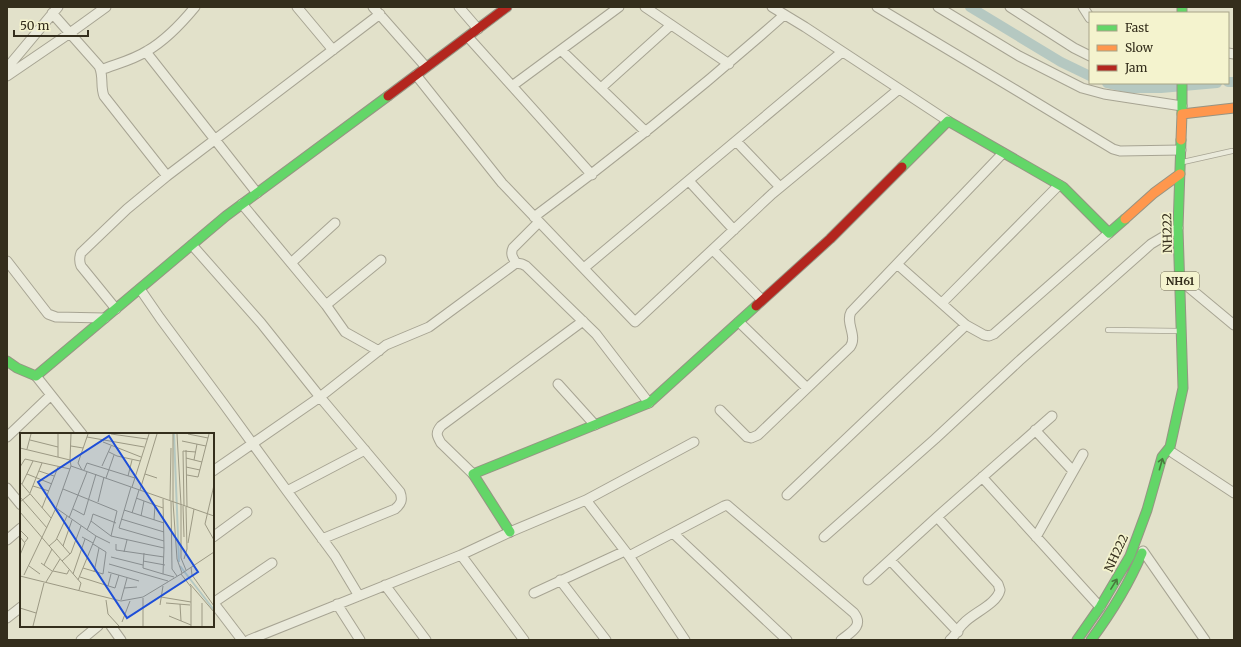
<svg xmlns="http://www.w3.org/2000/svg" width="1241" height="647" font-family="Merriweather,serif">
  <rect width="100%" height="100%" fill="#e2e1ca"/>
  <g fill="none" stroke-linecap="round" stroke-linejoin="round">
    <path stroke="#b5c8c1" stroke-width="10" d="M970,7L1061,62L1090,76
      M1228,82H1234
      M1107,83L1130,88H1161L1217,83"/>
    <defs>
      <path id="lane" d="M1183,162L1232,151
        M1108,330L1179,331"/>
      <path id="street" d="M297,7L333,50
        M373,7L426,67
        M459,7L478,29
        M645,7L729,64
        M772,7L805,27L948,121
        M877,7L1019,92L1113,149L1120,151L1181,150
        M938,7L1019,56L1082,88L1104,94L1182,106
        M1010,7L1074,48L1090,56
        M1083,7L1090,18
        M52,13L99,66C104,76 100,86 104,96L167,176
        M468,37L592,175
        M561,50L646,132
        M146,52L257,193
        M1228,53L1234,54
        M7,68L58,7
        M101,70C116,64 133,60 147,51C166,40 181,24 195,7
        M416,75L502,183L635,322L772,194L899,89
        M7,76L70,33L106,7
        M512,86L619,7
        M601,88L671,25
        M736,141L780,187
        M689,181L734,230
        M242,204L326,305L345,332L379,351
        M534,217C621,153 704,86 784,15
        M192,245L261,323L320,397L400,492C403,500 401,504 395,509L322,539
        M713,250L762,300
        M7,261L48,314L56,317L105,318
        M291,263L335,223
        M516,263C513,258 510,254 513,248L539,222
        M897,264L966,325L984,335L989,336L994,334L1109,233
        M584,268L842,52
        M1180,280L1234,325
        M140,289L160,318L223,403L287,491L335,556L359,596
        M942,303L1059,185
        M326,305L381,260
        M116,309L81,266C79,261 79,258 81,253L127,209L167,176L380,14
        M739,322L807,388
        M36,376L82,434
        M558,384L595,425
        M720,410L747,437L751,438L758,435L850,347C858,336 845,323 851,312L1003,153
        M1035,430L1073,471
        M7,437L51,395
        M1173,453L1234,493
        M213,471L320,397L386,345L429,327L516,263L522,264L526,266L596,334L649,403
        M473,474L441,443C437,436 435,433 441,426L583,321
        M982,477L1100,607
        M7,488L21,505
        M287,491L365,450
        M787,495L966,325
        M586,500L694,442
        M937,517L998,584L1000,590C997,604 973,613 964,623C958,628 956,635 950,640
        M673,533L787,640
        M213,537L247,512
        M824,537L935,439L1019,361L1151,244L1178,228
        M1036,537L1083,454
        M7,540L21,528
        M1143,551L1205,640
        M461,555L524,640
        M629,556L724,506L727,505L854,613C864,626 851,632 841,640
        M890,560L958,632
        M560,580L606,640
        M868,580L937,517L1052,416
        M385,585L426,640
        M534,593L625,551
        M213,602L242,640
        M213,603L272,563
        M337,604L360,640
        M7,618L21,607
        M111,626L121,640
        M81,640L98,626
        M249,640L461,555L510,532L586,500L629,556L685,640"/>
      <path id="fast" d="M1182,7V13
        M1182,83V114
        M902,167L948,121L1063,187L1109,233L1125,219
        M7,361L17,368L36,376L226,216L388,96
        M510,532L473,474L649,403L756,306
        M1077,640L1100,607L1130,556L1147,510L1162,457L1170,447L1183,388L1178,228L1181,140
        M1091,640C1111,613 1129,584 1142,553"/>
      <path id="slow" d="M1181,140L1182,114L1234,108
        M1125,219L1154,193L1180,174"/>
      <path id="jam" d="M388,96L507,7
        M756,306L830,239L902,167"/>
    </defs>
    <use href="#lane" stroke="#a7a493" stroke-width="6"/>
    <use href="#street" stroke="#a7a493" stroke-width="11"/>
    <use href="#fast" stroke="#969483" stroke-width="11"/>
    <use href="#slow" stroke="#969483" stroke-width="11"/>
    <use href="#jam" stroke="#969483" stroke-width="11"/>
    <use href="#lane" stroke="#eaeadb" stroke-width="4.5"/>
    <use href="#street" stroke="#eaeadb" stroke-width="9"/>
    <use href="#fast" stroke="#63d668" stroke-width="9"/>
    <use href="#slow" stroke="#ff974d" stroke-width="9"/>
    <use href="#jam" stroke="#b3261e" stroke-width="9"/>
  </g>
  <defs><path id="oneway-shaft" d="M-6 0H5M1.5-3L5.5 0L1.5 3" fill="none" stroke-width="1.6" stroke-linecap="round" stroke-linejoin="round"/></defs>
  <g stroke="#497a3e">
    <use href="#oneway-shaft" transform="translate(1161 464) rotate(-74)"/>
    <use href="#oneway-shaft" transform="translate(1114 584) rotate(-58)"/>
  </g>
  <g text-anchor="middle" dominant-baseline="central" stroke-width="3.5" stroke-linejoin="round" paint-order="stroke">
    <rect fill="#f4f3ce" stroke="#6e6951" stroke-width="1" x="1161" y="272" width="38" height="18" rx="3"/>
    <g font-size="11" font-weight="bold" fill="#342e1c">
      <text x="1180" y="281">NH61</text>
    </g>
    <g font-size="12" fill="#342e1c" stroke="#f4f3ce">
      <text transform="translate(1167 233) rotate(-91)">NH222</text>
      <text transform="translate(1116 553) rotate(-65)">NH222</text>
    </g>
  </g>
  <g transform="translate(20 433)">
    <rect width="194" height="194" fill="#e2e1ca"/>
    <path fill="none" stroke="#b5c8c1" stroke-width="2" d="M154,1L159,129M160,133L194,177"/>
    <path fill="none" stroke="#9c9984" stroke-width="1" d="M91,1L127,6M153,1V69M157,1L161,72M168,1L188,5M67,4L124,14M10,7L38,14M162,8L186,13M83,9L121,24M51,13L63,15M0,15L50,27L51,33L194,83M7,16L11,1M166,17L167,74M89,19L97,23L120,28M38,24V1M166,25L182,29M50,27L51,1M174,27L177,11M82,33L91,13M0,34L5,26L50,36M166,34L180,37M62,37L58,30L68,1M64,37L67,30L115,45M19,38L34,43M7,41L32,51M125,41L137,45M167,42L178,44L189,1M108,43L112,27M86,45L94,22M0,49L31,85M2,51L13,28M194,52L185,91L194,107M13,53L29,58M111,54L99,95L144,108M112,54L129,1M43,56L97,78L91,103M120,57L137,1M10,60L22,30M0,64L27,95M116,65L143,75M143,66L144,115M150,67L151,15M151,68L152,136L157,143M0,69L10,61M78,69L84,44M153,69L157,126L162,140M161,72V125L166,137M163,73L164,104M164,73L163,18L176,19M22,75L38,34M36,75L76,103L58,147M53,76L64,82L76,41M104,77L144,90M0,79L61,150L59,157M112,80L119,57M121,83L124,68M49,85L67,39M101,86L144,99M134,87L135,72M71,88L73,81L96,90M0,97L8,105L5,109M67,97L71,88L91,103L144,115L143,141L154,144M76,103L90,110M0,104L5,110L0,122M62,104L73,110M37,106L50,121M168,110L174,76M96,111V117L144,124M29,113L36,107L47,83M43,113L52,87M104,119L107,107M124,120L123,135L143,141M91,124L123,132M164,126L167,116L166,74M42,128L51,120L61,93M123,128L145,132M21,130L32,138M89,131L148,148M24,132L32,116M9,133L20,141M171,134L172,142L194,173M63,135L83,141L86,119L73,111M33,138L47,141L49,137M74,139L79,115M88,139L119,148M53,141L65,106M161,141L194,119M4,142L36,75L51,33M0,143L101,168L123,164L161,141L171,154V193M60,144L95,155L99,142M26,149L40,126M170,151L194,179M88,153L91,141M104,155L117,154M141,164L171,169M86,167L88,181L99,193M101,167L107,145M146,170L170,172M160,171L161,188M140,172L143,153M0,175L16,180M149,183L171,192M102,189L110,168M13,193L24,150M123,193V165M182,193V170"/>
    <path fill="#1d4ed8" fill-opacity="0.15" stroke="#1d4ed8" stroke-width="2" d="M89,3L178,139L107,185L18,49Z"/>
    <rect width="194" height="194" fill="none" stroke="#342e1c" stroke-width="2"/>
  </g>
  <rect width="1241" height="647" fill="none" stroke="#342e1c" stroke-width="16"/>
  <rect x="1089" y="12" width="140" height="72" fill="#f4f3ce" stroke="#a7a487"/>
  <rect x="1097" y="25" width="20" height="6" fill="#63d668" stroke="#a7a487"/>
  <text x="1125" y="32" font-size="12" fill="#342e1c">Fast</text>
  <rect x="1097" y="45" width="20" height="6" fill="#ff974d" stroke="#a7a487"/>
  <text x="1125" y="52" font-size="12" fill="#342e1c">Slow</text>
  <rect x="1097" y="65" width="20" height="6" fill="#b3261e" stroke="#a7a487"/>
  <text x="1125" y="72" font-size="12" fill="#342e1c">Jam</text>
  <path d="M14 30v6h74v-6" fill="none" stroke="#342e1c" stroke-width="2"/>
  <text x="20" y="30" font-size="12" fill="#342e1c" stroke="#f4f3ce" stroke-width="3" paint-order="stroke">50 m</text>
</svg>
